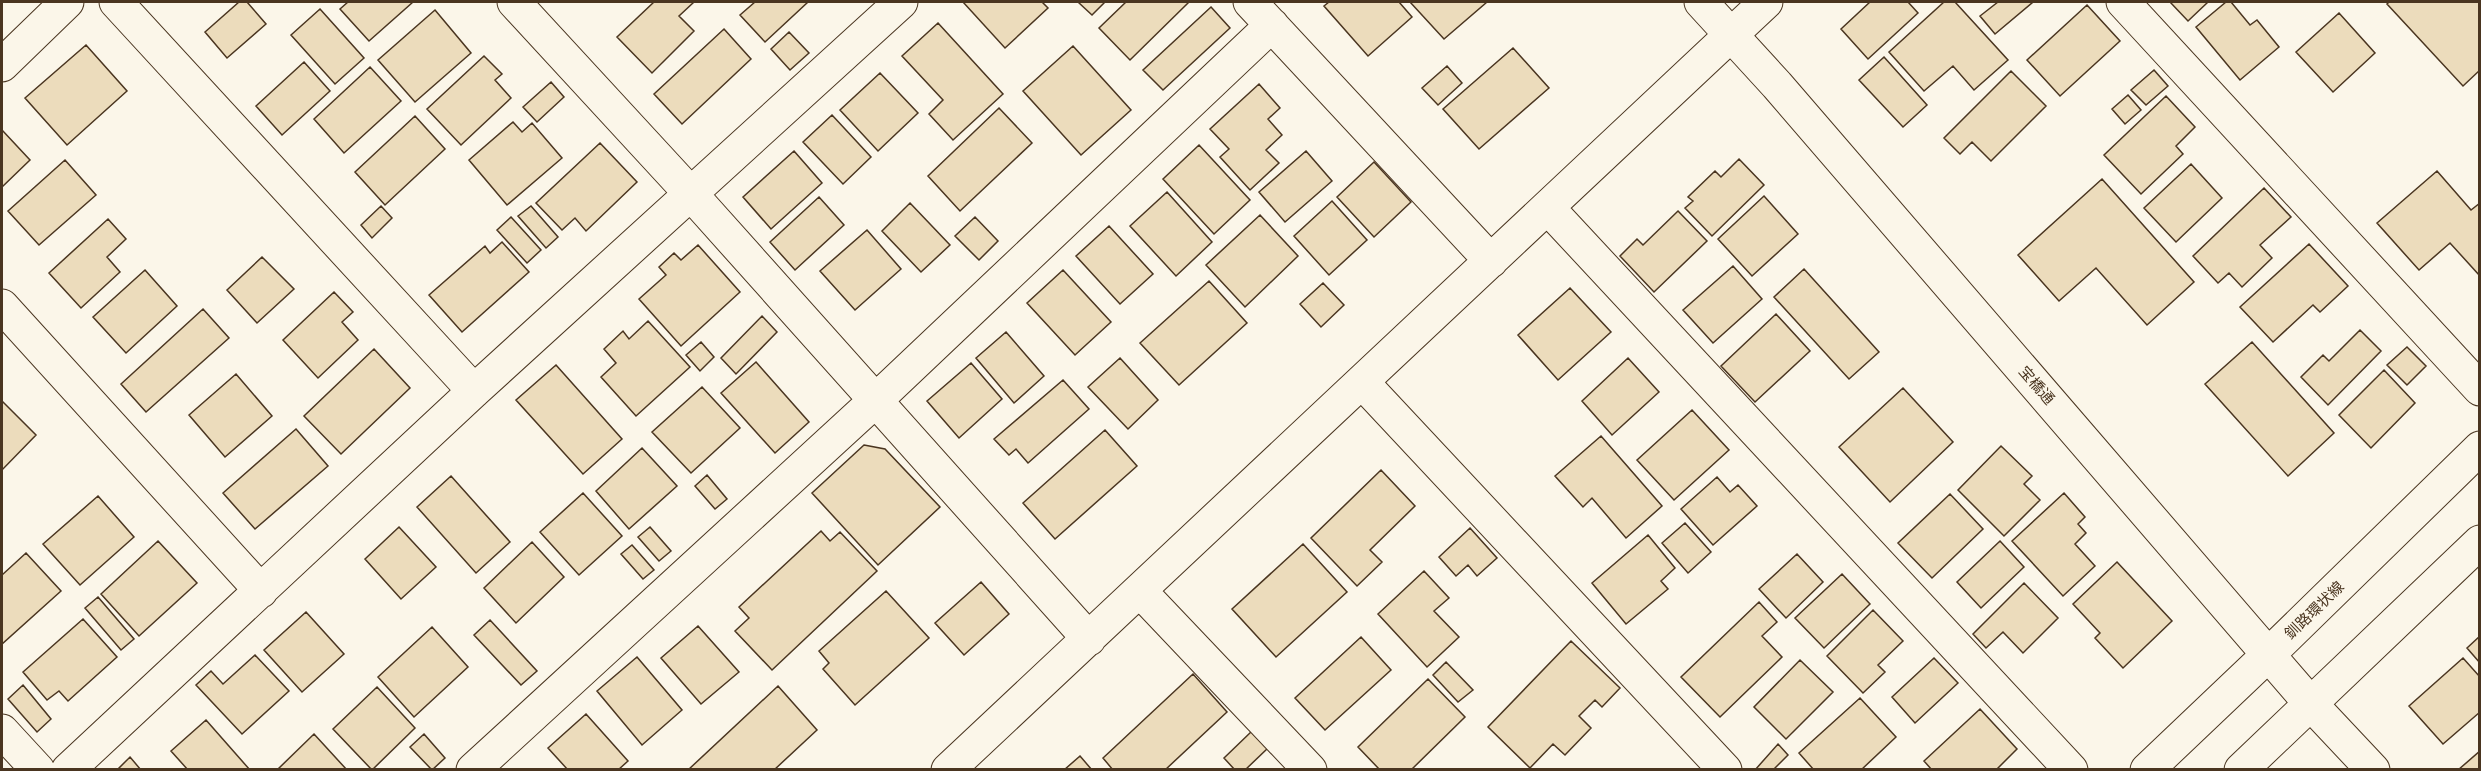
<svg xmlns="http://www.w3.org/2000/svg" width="2481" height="771" font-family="'Asap Condensed','Noto Sans JP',sans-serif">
  <rect width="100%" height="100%" fill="#fbf6e9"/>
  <path fill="#ecdcbc" stroke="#4a3520" stroke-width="1.5" d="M239,2H247L266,24L227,58L205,32Z
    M348,2H413L369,41L340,9Z
    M654,2H694L679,16L694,31L652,73L617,37Z
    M755,2H808L765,42L740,15Z
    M963,2H1042L1048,8L1005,48Z
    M1078,2H1105L1092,15Z
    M1126,2H1187L1188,3L1130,60L1099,28Z
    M1329,2H1399L1412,17L1368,56L1324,6Z
    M1410,2H1487L1444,39Z
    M1870,2H1908L1918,13L1868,59L1841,29Z
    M1944,2H1955L2008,60L1974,90L1953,66L1924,91L1889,52Z
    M1998,2H2033L1995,34L1980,16Z
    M2170,2H2208L2188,21Z
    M2226,2H2231L2250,25L2257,20L2279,47L2240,80L2196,27Z
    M2389,2H2480V70L2463,86L2387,4Z
    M2087,5L2120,41L2060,96L2027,60Z
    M1211,7L1230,28L1163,90L1143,70Z
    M320,9L364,58L335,84L291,35Z
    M435,10L471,53L415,102L378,60Z
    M2339,13L2375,53L2333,92L2296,52Z
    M938,23L1003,94L953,140L929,114L943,100L902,56Z
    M724,29L751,59L682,124L654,94Z
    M789,32L809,53L790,70L771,49Z
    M86,45L127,91L67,145L25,98Z
    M1073,46L1131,110L1081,155L1023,91Z
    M1513,48L1549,88L1479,149L1443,109Z
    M484,56L502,74L495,80L511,98L461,145L427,109Z
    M1884,57L1927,105L1903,127L1859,80Z
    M304,62L330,91L282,135L256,106Z
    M1447,66L1462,83L1438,105L1422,88Z
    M370,67L401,101L344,153L314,119Z
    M2154,70L2168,86L2146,105L2131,90Z
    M2011,71L2046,106L1991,161L1972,142L1960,154L1944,138Z
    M880,73L918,113L878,151L840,110Z
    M551,82L564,97L537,122L523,107Z
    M1259,84L1280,108L1268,119L1282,135L1266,150L1279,163L1250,190L1220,157L1229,149L1210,129Z
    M2128,95L2141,110L2125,124L2112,109Z
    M2166,96L2195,127L2176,146L2183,154L2141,194L2104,155Z
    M999,108L1032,143L960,211L928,176Z
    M832,115L871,157L843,184L803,142Z
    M415,116L445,149L385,205L355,172Z
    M513,122L522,132L532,123L562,158L507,205L469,160Z
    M2,130L30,160L2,187Z
    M600,143L637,182L586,231L575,218L562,230L536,203Z
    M1199,145L1250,200L1214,234L1163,179Z
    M794,151L822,183L771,229L743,197Z
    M1306,151L1332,181L1285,222L1259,192Z
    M1739,159L1764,185L1712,236L1685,208L1693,201L1688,197L1715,171L1721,177Z
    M65,160L96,195L39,245L8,211Z
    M1374,162L1411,202L1374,237L1337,197Z
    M2191,164L2222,198L2176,242L2144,208Z
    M2437,171L2471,210L2480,203V276L2450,243L2419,270L2377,223Z
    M2102,179L2194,282L2147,325L2096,268L2059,301L2018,255Z
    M2264,188L2291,217L2260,245L2272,258L2242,287L2229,273L2218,283L2193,256Z
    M1167,192L1212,242L1176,276L1130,226Z
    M1764,196L1798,234L1752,276L1718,239Z
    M819,197L844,225L795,270L770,242Z
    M1332,201L1367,240L1329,275L1294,236Z
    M910,203L950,245L921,272L882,231Z
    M381,206L392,218L372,238L361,225Z
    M531,206L558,237L546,248L518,216Z
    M1678,211L1707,241L1654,292L1620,256L1637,239L1643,245Z
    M1260,215L1298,256L1245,307L1206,265Z
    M511,217L541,250L527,263L497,230Z
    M975,217L998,241L979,260L955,236Z
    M108,219L126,239L107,257L120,272L81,308L49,273Z
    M1109,226L1153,274L1120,304L1076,256Z
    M867,230L901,269L855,310L820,271Z
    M502,242L529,272L462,332L429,295L485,246L490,253Z
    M2309,244L2348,286L2320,312L2313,305L2273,342L2240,307Z
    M698,245L740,292L681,346L639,299L666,275L659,267L674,253L681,260Z
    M262,257L294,289L257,323L227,290Z
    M1733,266L1762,299L1713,343L1683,310Z
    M1804,269L1879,352L1849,379L1774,297Z
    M145,270L177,306L126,353L93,317Z
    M1063,270L1111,322L1075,355L1027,303Z
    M1209,281L1247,323L1179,385L1140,343Z
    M1323,283L1344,305L1321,327L1300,304Z
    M1570,288L1611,332L1558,380L1518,335Z
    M334,292L353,312L342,322L358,340L318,378L283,340Z
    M203,309L229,338L146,412L121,384Z
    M1776,314L1810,351L1755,402L1721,366Z
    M762,316L777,332L736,374L721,358Z
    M648,321L690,367L636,416L601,377L616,363L604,349L623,331L629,339Z
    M2360,330L2381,351L2328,405L2301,377L2323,355L2329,361Z
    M1006,332L1044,376L1014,403L976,358Z
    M701,342L714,357L700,371L686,355Z
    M2252,342L2334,433L2288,476L2205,384Z
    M2407,347L2426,366L2407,385L2387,365Z
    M374,349L410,388L341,454L304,416Z
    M1120,358L1158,400L1128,429L1088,387Z
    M1628,358L1659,392L1612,435L1582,401Z
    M756,362L809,422L775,453L721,393Z
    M971,363L1002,399L959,438L927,401Z
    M556,365L622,439L583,474L516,400Z
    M2384,370L2415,403L2371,448L2339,415Z
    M236,374L272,416L225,457L189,415Z
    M1063,380L1089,409L1028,463L1016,449L1009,455L994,439Z
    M702,387L740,428L691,473L652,432Z
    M1903,388L1953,442L1890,502L1839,447Z
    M3,402L36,435L2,470V403Z
    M1692,410L1729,450L1674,500L1637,460Z
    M296,429L328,466L255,529L223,493Z
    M1105,430L1137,466L1055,539L1023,503Z
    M1601,436L1662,506L1626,538L1592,498L1583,507L1555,476Z
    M864,445L885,449L940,507L878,565L812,493Z
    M2001,446L2032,476L2024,484L2040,500L2004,536L1958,490Z
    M642,448L677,486L629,529L596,491Z
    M1381,470L1415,506L1370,550L1382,562L1357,586L1311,538Z
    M707,475L727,499L715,509L695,486Z
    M451,476L510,542L476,573L417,507Z
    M1717,477L1730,492L1738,485L1757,506L1713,545L1681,509Z
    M583,493L622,536L579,575L540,532Z
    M2064,493L2085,517L2078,524L2086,533L2075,544L2095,566L2063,596L2012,541Z
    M1950,494L1983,529L1932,578L1898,543Z
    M98,496L134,537L80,585L43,544Z
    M1685,523L1711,552L1688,573L1662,543Z
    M399,527L436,567L401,599L365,559Z
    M650,527L671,551L659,561L638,537Z
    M1470,528L1497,558L1477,576L1468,565L1456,576L1439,557Z
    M821,531L830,541L840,532L877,571L772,670L735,631L749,618L739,607Z
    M1648,535L1675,568L1661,581L1668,589L1626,624L1592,583Z
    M158,541L197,583L139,636L101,594Z
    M2000,541L2024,567L1981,608L1957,582Z
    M532,542L564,577L516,623L484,588Z
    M1303,544L1347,592L1276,657L1232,609Z
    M632,545L654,570L643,579L621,554Z
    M26,553L61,591L2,644V575Z
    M1797,554L1823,582L1786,618L1759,589Z
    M2117,562L2172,621L2123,668L2095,638L2100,633L2073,604Z
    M1424,571L1449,598L1434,611L1459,637L1427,667L1378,614Z
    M1842,574L1870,604L1824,648L1795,618Z
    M981,582L1009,614L964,655L935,623Z
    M2024,583L2058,618L2023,653L2003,632L1986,648L1973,634Z
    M886,591L929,638L855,705L823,669L829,663L819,651Z
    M98,597L134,639L121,650L85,608Z
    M1759,602L1777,622L1762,636L1782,657L1720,717L1681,677Z
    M1873,610L1903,641L1878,665L1885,672L1863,693L1827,656Z
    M306,612L344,654L302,692L264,650Z
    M83,619L117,657L68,701L59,691L47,700L23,672Z
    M490,620L537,671L521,685L474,635Z
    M698,626L739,672L701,704L661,658Z
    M432,627L468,667L414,717L378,677Z
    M2480,636V663L2467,648Z
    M1361,637L1391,670L1325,730L1295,698Z
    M1571,641L1620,688L1602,707L1595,700L1579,716L1591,728L1565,755L1553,744L1530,768L1488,727Z
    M255,655L289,691L242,734L196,685L211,671L223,684Z
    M637,657L682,710L642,745L597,691Z
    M1934,658L1958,683L1915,723L1892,697Z
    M2463,658L2480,677V712L2443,744L2409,706Z
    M1800,660L1833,692L1786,739L1754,707Z
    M1446,662L1473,690L1458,702L1433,675Z
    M1193,674L1227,712L1165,770H1113L1103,758Z
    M1428,679L1465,717L1411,770H1380L1358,747Z
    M23,685L51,719L37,732L8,699Z
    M778,686L817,730L774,770H688Z
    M377,687L415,728L372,770L333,729Z
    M1860,698L1896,737L1861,770H1814L1799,753Z
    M1980,709L2017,749L1996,770H1932L1924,761Z
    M586,714L628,761L618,770H568L548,748Z
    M206,720L250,770H188L171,751Z
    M1252,731L1268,748L1245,770H1235L1224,758Z
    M314,734L347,770H277Z
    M424,734L445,758L432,770L410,747Z
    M1778,744L1788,755L1773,770H1755Z
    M2480,751V770H2458Z
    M1080,756L1092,770H1064Z
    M130,757L141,770H117Z"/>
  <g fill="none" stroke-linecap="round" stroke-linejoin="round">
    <defs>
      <path id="minor" d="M116,2L474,391
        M514,2L691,194L1089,639
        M1250,2L1491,261
        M1701,2L1777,85L2310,703L2373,770
        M2123,2L2480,389
        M2,65L67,2
        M1548,208L2071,770
        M2,306L261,591
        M1362,382L1725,770
        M1140,591L1310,770
        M2,731L38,770
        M68,770L474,391L901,2
        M473,770L876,400L1272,25
        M948,770L1766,2"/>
      <path id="major" d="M2147,770L2269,654L2480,448
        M2241,770L2480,542"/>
    </defs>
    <use href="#minor" stroke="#4a3520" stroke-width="35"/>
    <use href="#major" stroke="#4a3520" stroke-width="35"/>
    <use href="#minor" stroke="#fbf6e9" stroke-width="33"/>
    <use href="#major" stroke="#fbf6e9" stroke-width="33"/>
  </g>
  <g text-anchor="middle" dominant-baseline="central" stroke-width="4.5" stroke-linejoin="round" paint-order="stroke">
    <g font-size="15" fill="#4a3520" stroke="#fbf6e9">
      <text transform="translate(2037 385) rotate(49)">宝橋通</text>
      <text transform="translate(2314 610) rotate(-44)">釧路環状線</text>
    </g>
  </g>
  <rect width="2481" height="771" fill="none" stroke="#4a3520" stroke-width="6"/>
</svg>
